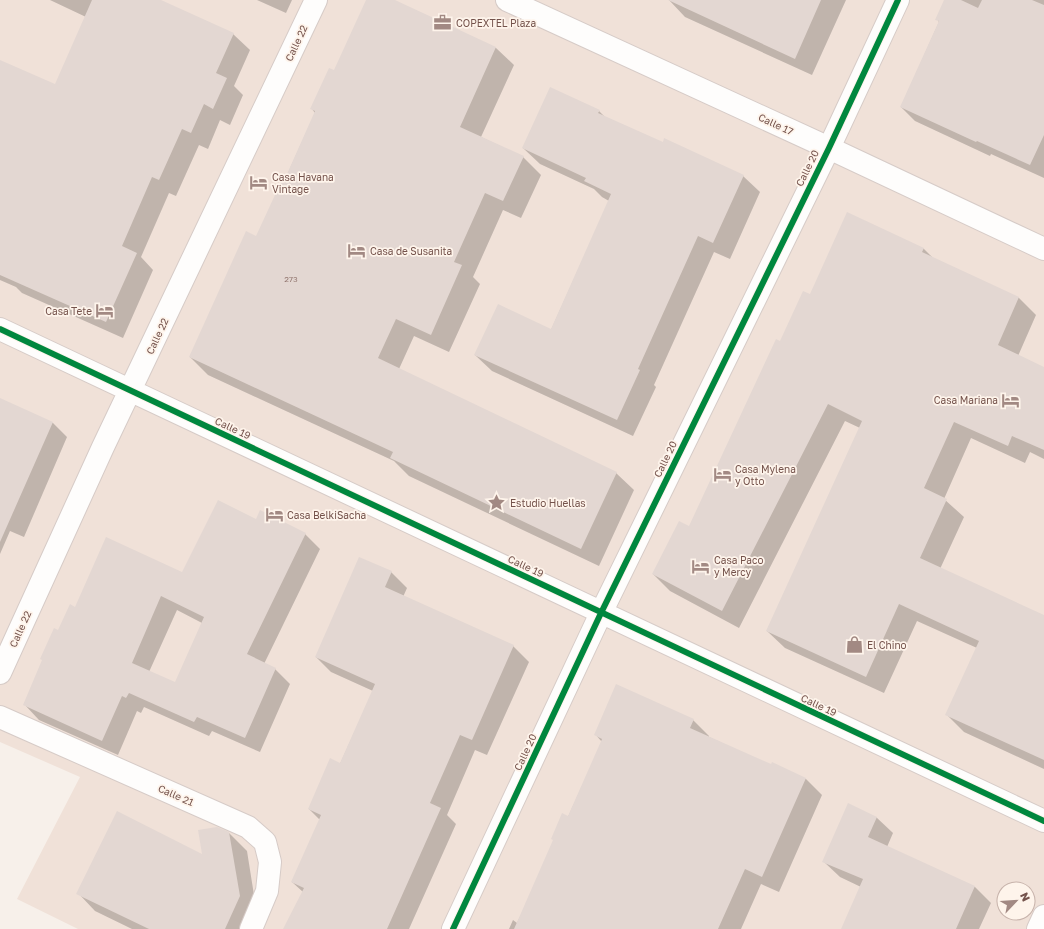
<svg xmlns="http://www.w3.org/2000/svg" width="1044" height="929" font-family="'Golos Text',sans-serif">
  <rect width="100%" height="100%" fill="#f7f0ea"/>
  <path fill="#f0e1d8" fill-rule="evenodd" d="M0,0H1044V929H78L17,899L80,777L0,742ZM1004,889H1028V913H1004Z"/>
  <path fill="#0003" fill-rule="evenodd" d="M50,0H161V1L233,34L250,50L234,86L243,95L230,125L220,120L208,149L199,145L176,196L169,193L141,257L153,270L123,338L22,293L16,287L0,280V61L55,86L86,17Z
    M257,0H292L286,13Z
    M367,0H393L496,48L514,65L481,137L523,157L541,175L521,218L503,210L473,277L480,284L449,352L414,336L399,369L616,473L634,490L599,566L409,476L394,461L208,375L190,357L257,237L283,184L315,113L312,109L334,72Z
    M669,0H846L812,75L685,17Z
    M945,0H1044V178L991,154L990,156L915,121L901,107L939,22L937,19Z
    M599,111L605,117L663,143L665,140L743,176L760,192L730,259L714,252L654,385L656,387L633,436L492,371L475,355L551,330L609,201L602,197L594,189L540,164L523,148Z
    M923,248L933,258L1019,298L1036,315L1018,356L1044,368V459L1030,452L1025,463L971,438L944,499L964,517L940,569L1044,616V769L964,732L947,715L977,648L917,621L884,693L785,648L767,631L860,428L845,421L739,628L670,591L653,574L690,528L781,343L811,296Z
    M0,399L53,423L67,437L24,537L10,531L0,554Z
    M256,520L305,534L320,549L264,664L275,669L290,684L260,752L212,731L209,736L144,707L141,713L137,711L118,755L39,720L24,704L59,631L76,608L183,573ZM177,610L202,623L176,684L149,672Z
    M391,572L407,588L403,597L513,646L529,662L487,755L475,750L447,815L456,824L409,929H284L303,892L292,882L320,820L309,809L340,764L373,691L331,672L316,657Z
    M693,720L709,736V737L771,766L772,764L806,779L822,795L779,892L761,884L741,929H509L513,920L517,923L568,817L602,742L595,734Z
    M876,817L893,833L887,847L975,887L991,903L979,929H842L861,887L840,877L823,861Z
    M229,833L247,851L257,914L250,929H132L95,911L78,893L204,856Z"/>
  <path fill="#e3d7d2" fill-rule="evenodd" d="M92,0H161L234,33L216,73L227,78L213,109L204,104L191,133L182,129L159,180L152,177L122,246L137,253L106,322L0,275V60L55,84Z
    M366,0H395L496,47L460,127L524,156L503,201L485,193L454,262L462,265L431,335L396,319L378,358L617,472L581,549L390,458L393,452L189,357L246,231L256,236L281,182L283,183L315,111L310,109L329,68L334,70Z
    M668,0H821L795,59Z
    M944,0H961L978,8L982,0H1032L1044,5V135L1030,165L977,141L976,142L900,107L939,21L935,20Z
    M550,87L600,110L598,113L663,142L664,138L744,175L713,243L698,236L638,369L640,370L617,420L474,355L498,304L551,329L611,194L584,181L586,178L522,148Z
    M847,212L924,248L922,252L1019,297L998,345L1044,367V450L1012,436L1008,446L954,422L924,488L947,499L920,558L1044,615V760L945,715L979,641L899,604L866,677L766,631L862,421L828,404L722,611L652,574L679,521L689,526L776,339L780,341L803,291L810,294Z
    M0,398L53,422L0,542Z
    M218,500L256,519L260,510L306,533L247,654L276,668L245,738L197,717L194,722L129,693L126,698L122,696L102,741L23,705L42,660L40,659L54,628L58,630L70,604L75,607L106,537L182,572ZM161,596L204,617L175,682L132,663Z
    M359,557L392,571L385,587L514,645L472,740L460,735L430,803L441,808L387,929H283L304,888L291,882L321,815L308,809L330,758L340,763L375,684L315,657Z
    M616,684L694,719L690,728L771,764L772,762L806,778L762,877L745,869L718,929H514L553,840L551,839L562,813L568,816L602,739L594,735Z
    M848,803L877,817L868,837L975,886L956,929H841L863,879L822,862Z
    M117,811L202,854L198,830L217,827L229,832L240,896L225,929H149L76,894Z"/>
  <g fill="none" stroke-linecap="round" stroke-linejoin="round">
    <defs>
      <path id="minor" d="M507,0L829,148L1044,249
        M0,329L1044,821
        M0,673L103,447L316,0
        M0,717L248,827L265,842L270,862L267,891L251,929
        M453,929L601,613L829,148L898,0
        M1038,929L1044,916"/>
    </defs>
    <use href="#minor" stroke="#d6cbc7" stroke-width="24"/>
    <use href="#minor" stroke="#fefdfc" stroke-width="22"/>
    <defs>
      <path id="cycleway" d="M0,329L1044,821
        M453,929L601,613L829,148L898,0"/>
    </defs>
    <use href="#cycleway" stroke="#fef4eb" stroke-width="8"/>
    <use href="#cycleway" stroke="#00873e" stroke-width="6"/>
  </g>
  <defs>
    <symbol id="office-bare" viewBox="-9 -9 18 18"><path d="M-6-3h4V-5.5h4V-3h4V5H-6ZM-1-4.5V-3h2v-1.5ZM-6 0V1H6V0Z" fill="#a28983" stroke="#fef4eb" stroke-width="2.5" paint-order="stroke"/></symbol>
    <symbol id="hotel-bare" viewBox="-9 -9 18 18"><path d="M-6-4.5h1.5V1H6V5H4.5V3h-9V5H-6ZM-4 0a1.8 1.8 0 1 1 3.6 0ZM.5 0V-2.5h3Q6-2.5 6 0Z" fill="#a28983" stroke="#fef4eb" stroke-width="2.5" paint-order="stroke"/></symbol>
    <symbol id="sight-bare" viewBox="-9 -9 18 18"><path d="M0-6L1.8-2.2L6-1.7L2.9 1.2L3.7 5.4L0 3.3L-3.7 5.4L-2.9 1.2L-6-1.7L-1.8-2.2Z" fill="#a28983" stroke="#fef4eb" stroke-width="2.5" paint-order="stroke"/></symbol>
    <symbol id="shop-bare" viewBox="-9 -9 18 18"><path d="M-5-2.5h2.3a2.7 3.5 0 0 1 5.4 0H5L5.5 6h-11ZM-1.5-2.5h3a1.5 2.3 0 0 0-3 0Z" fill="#a28983" stroke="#fef4eb" stroke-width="2.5" paint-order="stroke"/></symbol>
  </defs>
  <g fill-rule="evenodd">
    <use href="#office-bare" x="430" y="10" width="25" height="25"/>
    <use href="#hotel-bare" x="246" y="170" width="25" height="25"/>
    <use href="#hotel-bare" x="344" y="238" width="25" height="25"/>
    <use href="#hotel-bare" x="92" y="298" width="25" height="25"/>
    <use href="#hotel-bare" x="998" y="388" width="25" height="25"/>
    <use href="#hotel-bare" x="710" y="462" width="25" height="25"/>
    <use href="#sight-bare" x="484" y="490" width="25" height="25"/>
    <use href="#hotel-bare" x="262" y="502" width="25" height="25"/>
    <use href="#hotel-bare" x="688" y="554" width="25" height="25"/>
    <use href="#shop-bare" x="842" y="632" width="25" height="25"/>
  </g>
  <g text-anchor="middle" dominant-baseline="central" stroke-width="3.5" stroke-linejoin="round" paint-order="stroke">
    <g font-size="8" fill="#92766f">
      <text x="291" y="279">273</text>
    </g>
    <g font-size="10" fill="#74524b" stroke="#fef4eb" text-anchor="start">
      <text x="456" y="23">COPEXTEL Plaza</text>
      <text x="272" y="177">Casa Havana<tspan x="272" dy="12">Vintage</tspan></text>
      <text x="370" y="251">Casa de Susanita</text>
      <text x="92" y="311" text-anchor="end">Casa Tete</text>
      <text x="998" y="400" text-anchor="end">Casa Mariana</text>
      <text x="735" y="469">Casa Mylena<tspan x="735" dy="12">y Otto</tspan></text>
      <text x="510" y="503">Estudio Huellas</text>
      <text x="287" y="515">Casa BelkiSacha</text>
      <text x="714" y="560">Casa Paco<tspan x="714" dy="12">y Mercy</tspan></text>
      <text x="867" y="645">El Chino</text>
    </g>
    <g font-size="10" fill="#74524b" stroke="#fef4eb">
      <text transform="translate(296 43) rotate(-65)">Calle 22</text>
      <text transform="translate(776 124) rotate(25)">Calle 17</text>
      <text transform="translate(807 168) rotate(-64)">Calle 20</text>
      <text transform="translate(157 336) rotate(-65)">Calle 22</text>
      <text transform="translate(233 428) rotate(25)">Calle 19</text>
      <text transform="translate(665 459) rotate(-64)">Calle 20</text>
      <text transform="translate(526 566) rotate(25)">Calle 19</text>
      <text transform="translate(20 629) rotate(-66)">Calle 22</text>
      <text transform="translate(819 705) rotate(25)">Calle 19</text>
      <text transform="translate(525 752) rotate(-65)">Calle 20</text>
      <text transform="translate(176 795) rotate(24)">Calle 21</text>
    </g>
  </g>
  <g transform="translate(1016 901) rotate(65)"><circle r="19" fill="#fef4eb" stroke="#c7b3ab"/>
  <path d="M0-3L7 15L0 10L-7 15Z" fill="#a28983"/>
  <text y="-6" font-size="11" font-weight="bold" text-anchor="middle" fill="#74524b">N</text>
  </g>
</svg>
